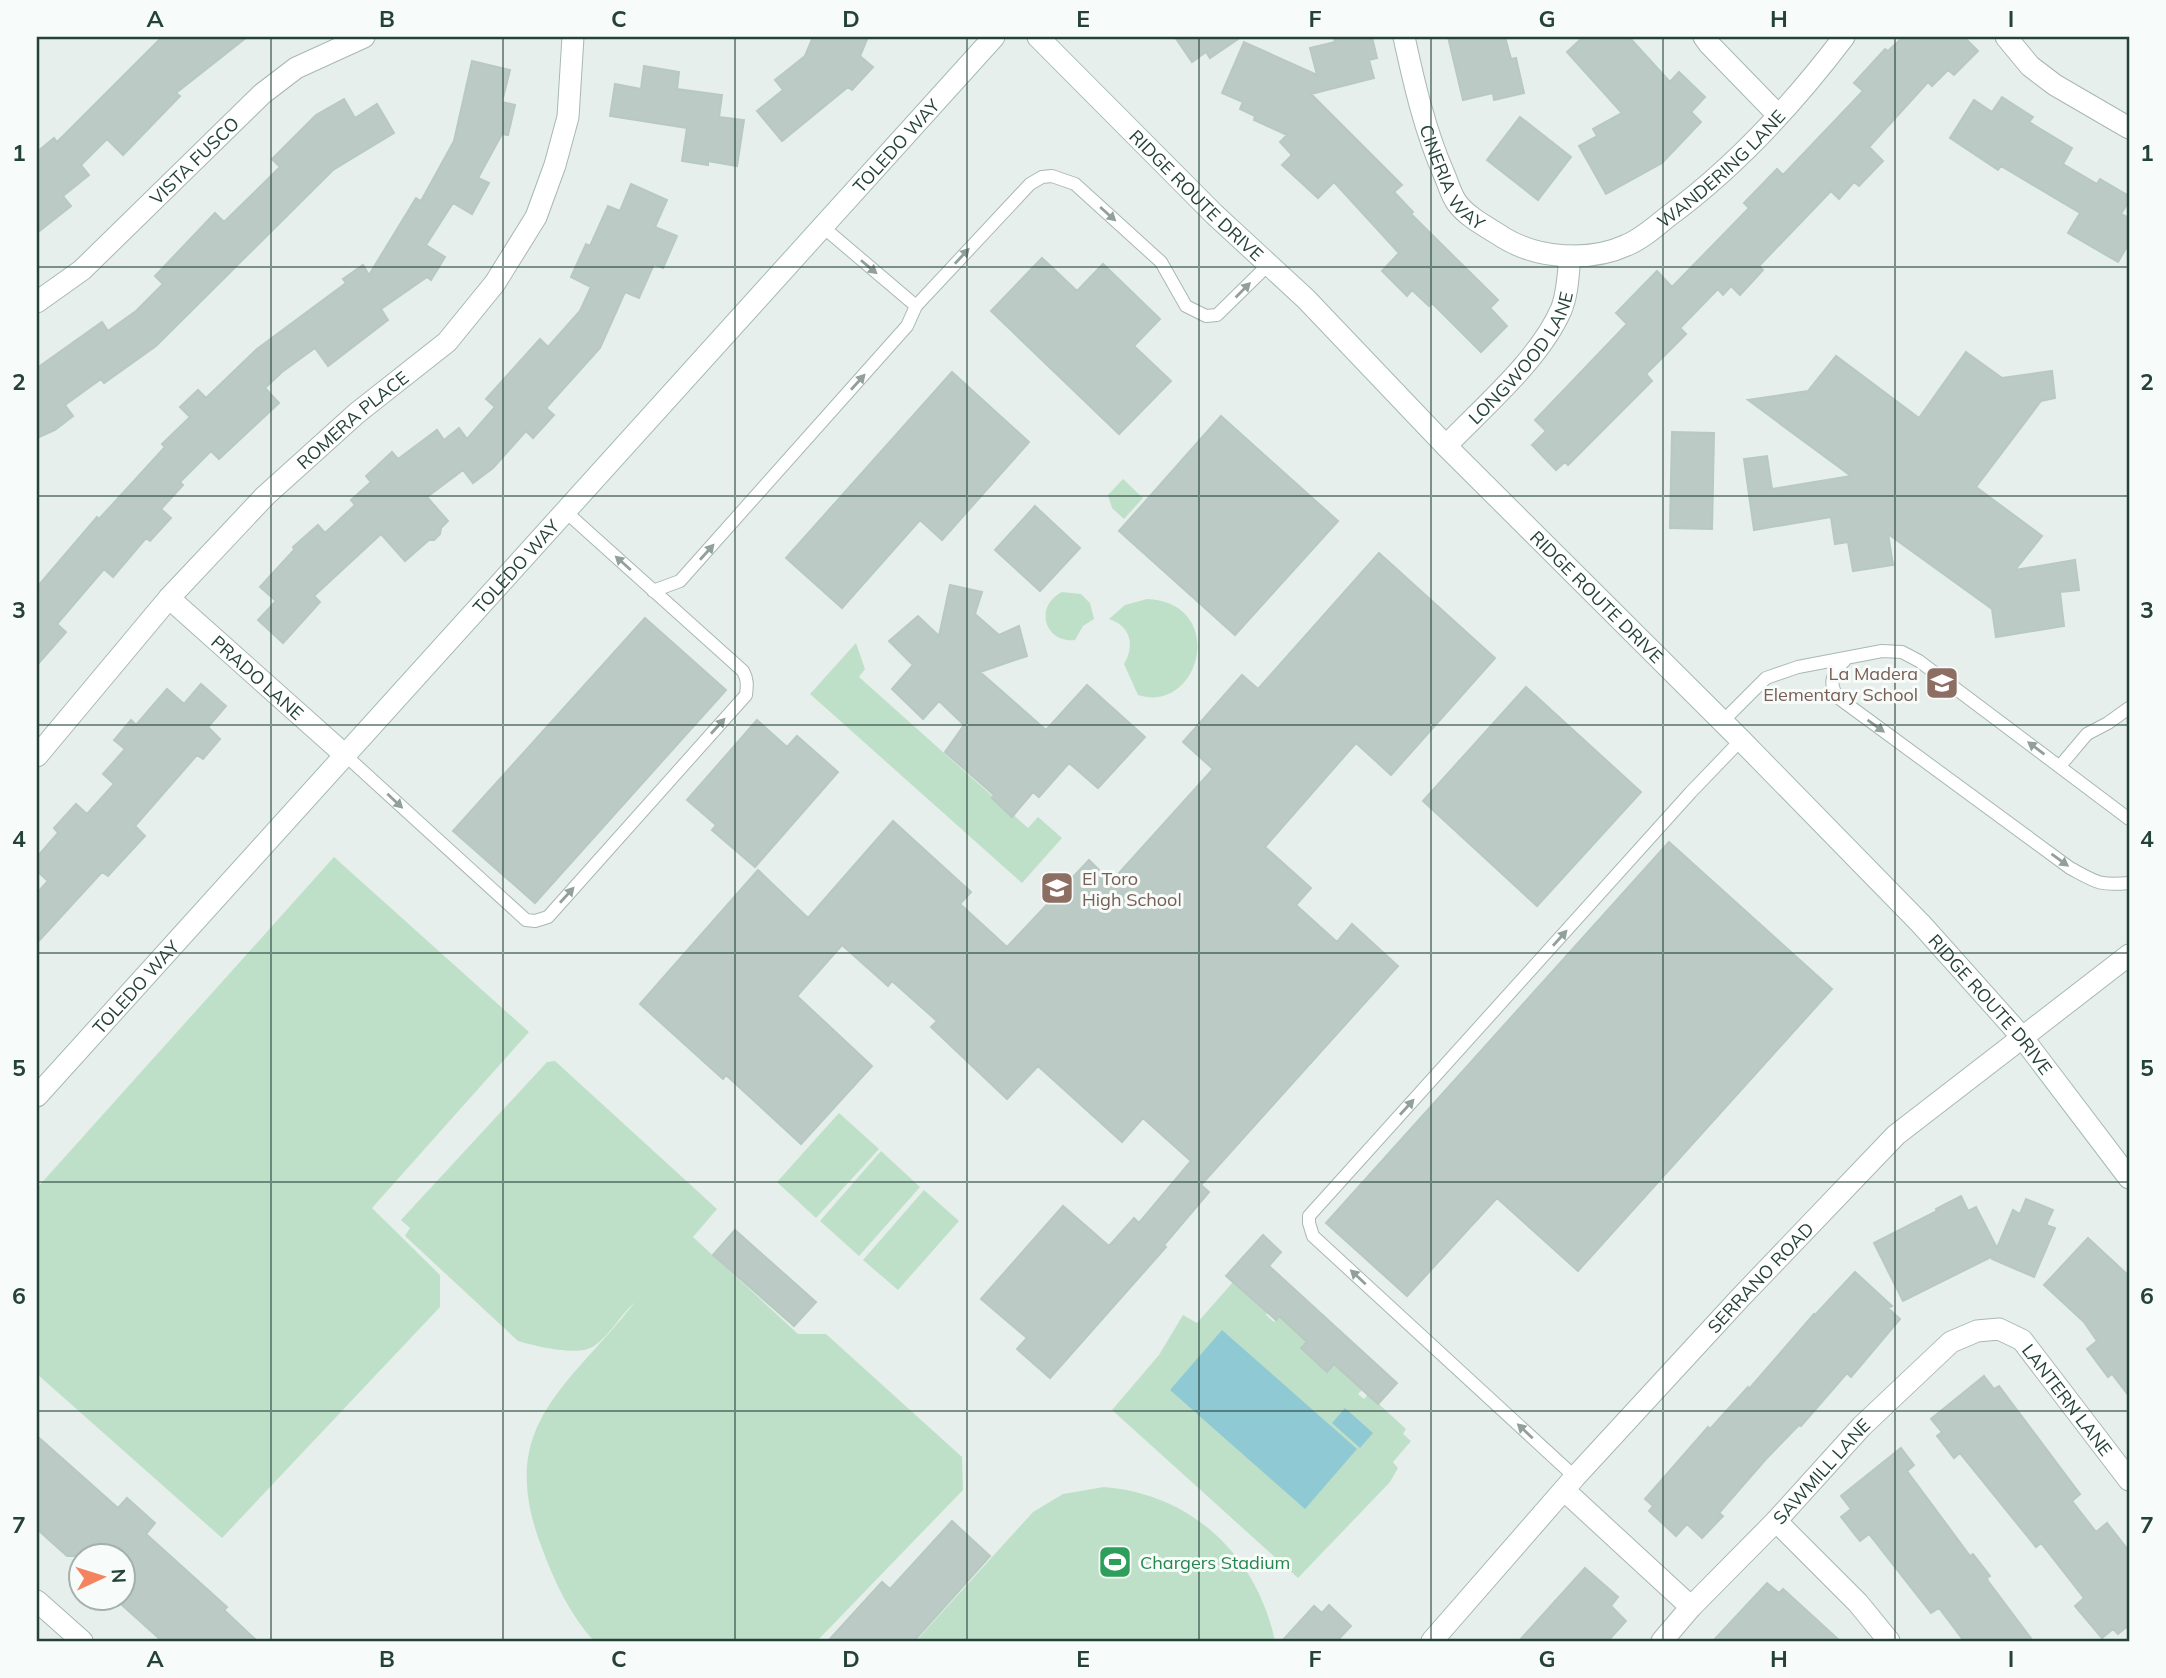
<svg xmlns="http://www.w3.org/2000/svg" width="2166" height="1678" font-family="Mulish,sans-serif">
  <rect width="100%" height="100%" fill="#e6efeb"/>
  <path fill="#bfe0c8" d="M1123,479L1143,498L1124,519L1112,508L1108,495Z
    M1062,592L1081,594L1090,603L1094,619L1083,626L1075,640C1044,643 1034,606 1062,592Z
    M1147,599C1229,603 1200,715 1138,695L1124,664C1135,646 1131,626 1109,619L1125,605Z
    M856,643L865,669L859,677L1028,828L1038,817L1062,838L1022,883L810,694Z
    M334,857L529,1032L372,1208L440,1275V1307L222,1538L37,1374V1188Z
    M555,1061L717,1209L693,1237L798,1334H826L962,1457L963,1490L817,1641H594C570,1615 554,1581 542,1548C494,1425 569,1387 635,1302C621,1314 610,1335 594,1346C579,1357 535,1346 518,1341L405,1236L410,1228L401,1220L547,1062Z
    M839,1113L879,1149L816,1218L777,1182Z
    M881,1151L920,1187L859,1256L820,1221Z
    M924,1190L959,1221L898,1290L863,1260Z
    M1233,1282L1271,1308L1266,1315L1274,1322L1279,1316L1307,1342L1302,1349L1326,1371L1334,1364L1362,1390L1358,1394L1364,1399L1368,1394L1406,1429L1403,1434L1411,1441L1393,1462L1398,1468L1390,1482L1298,1578L1112,1410L1159,1355L1183,1315L1197,1323Z
    M1104,1487C1192,1494 1257,1556 1275,1641H916L1033,1512L1063,1494Z"/>
  <path fill="#8ec9d4" d="M1222,1330L1357,1449L1305,1509L1170,1390Z
    M1345,1408L1373,1433L1360,1448L1332,1423Z"/>
  <path fill="#bbcac4" stroke="#b8c9c2" stroke-width="2" d="M162,37H247L176,93L180,96L123,155L107,139L81,165L89,175L63,196L71,206L37,233V152L54,138L57,142Z
    M813,37H868L860,56L873,67L852,90L848,87L782,141L757,111L783,90L775,80L805,56Z
    M1175,37H1241L1210,58L1206,52L1192,62Z
    M1334,37H1372L1377,58L1369,60L1374,78L1311,94L1402,185L1394,192L1413,212L1411,214L1498,300L1490,308L1507,326L1481,352L1432,303L1429,306L1412,290L1407,296L1382,271L1399,253L1334,182L1318,198L1282,165L1292,155L1280,142L1287,135L1254,120L1255,116L1240,109L1243,102L1222,93L1244,42L1317,75L1310,48L1335,42Z
    M1448,37H1505L1511,59L1516,58L1524,93L1494,100L1493,93L1463,100Z
    M1583,37H1629L1670,82L1679,72L1705,97L1691,112L1701,122L1662,163L1606,194L1579,146L1597,136L1593,129L1622,113L1567,52Z
    M1903,37H1964L1978,51L1954,75L1948,70L1932,86L1928,82L1869,147L1883,161L1859,186L1854,182L1839,199L1831,191L1759,266L1763,270L1740,295L1731,286L1723,295L1718,289L1680,328L1686,334L1646,374L1652,381L1568,465L1565,462L1556,470L1532,445L1546,431L1535,420L1627,324L1616,313L1657,271L1672,287L1749,208L1744,203L1777,169L1783,175L1863,91L1854,83L1885,49L1888,51Z
    M472,61L510,70L502,102L515,105L508,135L502,134L478,178L489,183L472,214L453,203L426,245L445,257L431,280L427,277L381,309L388,320L328,366L315,348L282,372L265,388L279,403L219,459L211,451L180,482L183,485L161,509L171,518L150,541L146,538L113,577L104,569L57,624L66,632L37,665V587L97,517L99,519L165,447L162,444L190,417L180,407L198,390L206,398L257,349L346,283L343,279L363,265L369,275L416,198L421,201L454,141Z
    M644,66L679,72L677,89L722,95L719,117L744,120L737,166L708,161V165L682,161L687,128L610,116L615,84L641,89Z
    M2002,97L2033,117L2029,122L2072,148L2063,164L2097,184L2100,179L2129,196V201L2121,214L2129,218V243L2118,262L2068,233L2080,213L2001,166L1998,170L1950,138L1974,100L1992,112Z
    M344,99L355,118L377,104L394,133L333,170L156,346L104,383L101,379L65,405L73,416L55,430L37,438V368L102,322L108,331L136,311L163,284L155,276L215,213L224,222L280,167L272,159L316,115Z
    M1520,117L1571,157L1538,200L1487,160Z
    M631,184L667,200L655,227L677,236L663,268L654,264L639,298L625,292L600,348L546,408L554,415L533,438L526,431L493,468L473,483L463,470L427,497L448,521L441,528L440,534L434,540H429L405,561L381,534L314,596L320,602L283,643L258,620L276,601L260,587L294,550L293,547L318,525L325,533L355,505L351,500L371,482L366,476L392,452L398,459L437,430L444,440L459,428L467,439L495,407L486,399L540,339L548,347L580,311L591,287L571,277L586,244L590,246L608,206L620,211Z
    M1042,258L1077,291L1103,264L1160,319L1134,346L1171,381L1119,434L991,311Z
    M1966,352L2002,378L2052,371L2055,398L2041,401L1976,487L2042,536L2015,570L2075,560L2079,590L2060,592L2064,626L1996,637L1992,609L1888,534L1893,565L1853,571L1848,542L1835,544L1831,517L1754,530L1744,459L1767,456L1772,489L1851,476L1748,400L1808,391L1836,356L1919,418Z
    M952,372L1029,442L942,540L920,520L842,608L786,558Z
    M1221,416L1338,521L1235,635L1119,531Z
    M1672,432L1714,433L1712,529L1670,528Z
    M1035,506L1080,548L1040,591L995,550Z
    M1379,553L1495,658L1391,775L1356,743L1265,847L1311,888L1296,905L1337,942L1352,924L1398,966L1201,1185L1209,1192L1164,1245L1166,1247L1050,1378L1017,1349L1027,1338L981,1299L1063,1206L1109,1246L1134,1218L1139,1223L1191,1161L1143,1118L1122,1142L1038,1066L1007,1099L931,1027L937,1021L892,981L888,986L842,945L797,996L872,1066L801,1144L726,1075L723,1079L640,1004L758,870L808,918L893,821L971,892L960,904L1007,947L1089,860L1111,882L1213,769L1183,742L1242,675L1258,689Z
    M950,585L982,592L975,614L999,635L1019,626L1027,656L980,672L1046,730L1087,685L1145,737L1098,788L1069,763L1039,797L1033,792L1012,817L992,798L994,795L945,752L964,725L939,701L923,719L892,689L913,665L889,641L918,616L939,636Z
    M645,618L726,690L535,903L453,831Z
    M201,684L226,706L208,727L220,739L203,759L197,755L135,826L145,836L108,876L102,872L37,943V893L48,881L37,871V857L58,833L54,828L76,804L87,814L114,784L103,774L125,749L114,740L131,720L136,725L167,689L184,704Z
    M1526,687L1641,792L1537,906L1423,801Z
    M757,720L787,747L797,736L838,772L755,867L712,830L716,825L687,800Z
    M1669,842L1832,989L1578,1271L1497,1198L1407,1296L1326,1223Z
    M1961,1196L1968,1211L1976,1207L1997,1248L2013,1210L2020,1214L2026,1199L2053,1210L2046,1225L2055,1228L2034,1277L1992,1259L1993,1256L1903,1301L1874,1243L1937,1211L1936,1209Z
    M735,1230L816,1302L794,1326L713,1255Z
    M1263,1235L1281,1252L1269,1266L1397,1383L1378,1404L1334,1364L1327,1372L1301,1348L1307,1342L1279,1316L1276,1320L1226,1276Z
    M2088,1238L2129,1276V1396L2112,1374L2108,1377L2087,1349L2097,1341L2084,1322L2044,1285Z
    M1855,1272L1892,1306L1888,1308L1900,1319L1851,1377L1847,1373L1801,1426L1799,1425L1766,1459L1719,1513L1723,1516L1702,1538L1687,1524L1676,1536L1649,1511L1653,1506L1645,1499L1708,1427L1710,1429L1748,1387L1749,1389L1814,1314L1815,1315Z
    M1984,1376L1994,1389L1999,1386L2080,1494L2072,1501L2096,1532L2107,1523L2129,1551V1625L2118,1634L2113,1629L2102,1638L2075,1606L2084,1598L2041,1543L2036,1547L1960,1453L1954,1458L1937,1436L1942,1432L1931,1419Z
    M37,1436L118,1508L127,1498L155,1523L146,1534L227,1607L224,1610L257,1641H162L122,1605V1556H67L37,1529Z
    M1901,1448L1914,1465L1907,1471L1970,1556L1973,1554L1990,1576L1987,1578L1988,1581L2033,1641H1964L1939,1608L1931,1613L1869,1534L1860,1541L1841,1517L1851,1509L1841,1496Z
    M952,1521L990,1556L914,1641H828L882,1582L890,1589Z
    M1585,1568L1618,1597L1611,1606L1626,1621L1608,1641H1519Z
    M1767,1583L1779,1593L1783,1589L1840,1641H1713Z
    M1329,1605L1351,1626L1337,1641H1282L1314,1606L1322,1613Z"/>
  <g fill="none" stroke-linecap="round" stroke-linejoin="round">
    <defs>
      <path id="service" d="M823,227L916,306
        M653,591L680,581L907,326L916,306L1030,184L1042,177L1052,176L1075,184L1161,262L1186,306L1206,316L1217,315L1268,265
        M1846,659C1833,672 1826,684 1840,699L2070,868C2096,882 2099,886 2129,883
        M1722,722L1766,678L1798,667L1882,651L1902,652L1919,661L2129,819
        M345,755L526,920L535,921L548,917L746,695C747,686 748,680 743,671L566,512
        M2060,766L2087,734L2108,723L2129,708
        M1575,1477L1313,1236L1309,1223V1216L1691,792L1741,740"/>
      <g id="minor">
        <path id="s1" d="M1404,37C1414,83 1425,131 1444,174C1448,183 1451,195 1457,203C1468,218 1489,228 1504,238C1539,259 1590,262 1627,245C1641,239 1654,228 1666,218C1733,169 1794,103 1844,37"/>
        <path d="M1704,37L1709,44L1778,115"/>
        <path d="M2006,37L2030,66L2055,85L2129,128"/>
        <path id="s2" d="M37,302L82,270L262,94L296,68L364,37"/>
        <path id="s3" d="M1446,446C1484,406 1539,360 1561,310C1568,293 1568,274 1570,256"/>
        <path id="s4" d="M169,598L345,755"/>
        <path id="s5" d="M37,756L169,598L265,496L357,413L447,342L495,283L536,217L555,165L568,117L573,37"/>
        <path d="M1564,1490L1691,1607"/>
        <path d="M1776,1521L1858,1603L1889,1641"/>
        <path d="M37,1601L82,1641"/>
        <path id="s6" d="M1662,1641L1691,1607L1776,1521L1862,1426L1951,1342L1977,1331L1999,1329L2022,1340L2129,1480"/>
      </g>
      <g id="tertiary">
        <path id="s7" d="M1432,1641L1575,1477L1740,1298L1896,1135L2129,955"/>
      </g>
      <g id="secondary">
        <path id="s8" d="M1038,37L1214,214L1306,299L1446,446L1741,740L1921,924L2022,1037L2129,1178"/>
        <path id="s9" d="M37,1096L994,37"/>
      </g>
    </defs>
    <use href="#service" stroke="#a8b8b2" stroke-width="14"/>
    <use href="#minor" stroke="#a8b8b2" stroke-width="23"/>
    <use href="#tertiary" stroke="#a8b8b2" stroke-width="23"/>
    <use href="#secondary" stroke="#a4bbb3" stroke-width="23"/>
    <use href="#service" stroke="#fff" stroke-width="12"/>
    <use href="#minor" stroke="#fff" stroke-width="21"/>
    <use href="#tertiary" stroke="#fff" stroke-width="21"/>
    <use href="#secondary" stroke="#fff" stroke-width="21"/>
  </g>
  <defs><path id="oneway-solid" d="M-6-.8H1V-3.2L6.5 0L1 3.2V.8H-6Z" transform="scale(1.75)"/></defs>
  <g fill="#92a09c">
    <use href="#oneway-solid" transform="translate(1108 214) rotate(42)"/>
    <use href="#oneway-solid" transform="translate(962 256) rotate(-47)"/>
    <use href="#oneway-solid" transform="translate(869 267) rotate(40)"/>
    <use href="#oneway-solid" transform="translate(1243 290) rotate(-45)"/>
    <use href="#oneway-solid" transform="translate(858 382) rotate(-48)"/>
    <use href="#oneway-solid" transform="translate(707 552) rotate(-48)"/>
    <use href="#oneway-solid" transform="translate(623 563) rotate(-138)"/>
    <use href="#oneway-solid" transform="translate(718 726) rotate(-48)"/>
    <use href="#oneway-solid" transform="translate(1876 726) rotate(36)"/>
    <use href="#oneway-solid" transform="translate(2036 748) rotate(-143)"/>
    <use href="#oneway-solid" transform="translate(395 801) rotate(43)"/>
    <use href="#oneway-solid" transform="translate(2060 860) rotate(36)"/>
    <use href="#oneway-solid" transform="translate(567 895) rotate(-48)"/>
    <use href="#oneway-solid" transform="translate(1560 938) rotate(-48)"/>
    <use href="#oneway-solid" transform="translate(1407 1107) rotate(-48)"/>
    <use href="#oneway-solid" transform="translate(1358 1277) rotate(-137)"/>
    <use href="#oneway-solid" transform="translate(1525 1431) rotate(-137)"/>
  </g>
  <path fill="none" stroke="#24423a" stroke-width="2" stroke-opacity="0.55" d="M271,37V1641M503,37V1641M735,37V1641M967,37V1641M1199,37V1641M1431,37V1641M1663,37V1641M1895,37V1641M37,267H2129M37,496H2129M37,725H2129M37,953H2129M37,1182H2129M37,1411H2129"/>
  <defs>
    <symbol id="school-square" viewBox="-11 -11 22 22"><rect x="-9" y="-9" width="18" height="18" rx="4" fill="#8d6e63" stroke="#f7fbf9"/><path d="M0-5L7-2L0 1L-7-2ZM-4 1L0 2.5L4 1V4Q0 6-4 4Z" fill="#fff"/></symbol>
    <symbol id="stadium-square" viewBox="-11 -11 22 22"><rect x="-9" y="-9" width="18" height="18" rx="4" fill="#2e9e5b" stroke="#f7fbf9"/><path d="M0-5a6.5 5 0 1 0 0 10a6.5 5 0 1 0 0-10ZM-3.5-1.8h7v3.6h-7Z" fill="#fff"/></symbol>
  </defs>
  <g fill-rule="evenodd">
    <use href="#school-square" x="1923" y="664" width="38" height="38"/>
    <use href="#school-square" x="1038" y="869" width="38" height="38"/>
    <use href="#stadium-square" x="1096" y="1543" width="38" height="38"/>
  </g>
  <g text-anchor="middle" dominant-baseline="central" stroke-width="6" stroke-linejoin="round" paint-order="stroke">
    <g font-size="18" fill="#24423a" stroke="#f7fbf9">
      <text stroke="none"><textPath href="#s9" startOffset="1281">TOLEDO WAY</textPath></text>
      <text stroke="none"><textPath href="#s2" startOffset="212">VISTA FUSCO</textPath></text>
      <text stroke="none"><textPath href="#s1" startOffset="483">WANDERING LANE</textPath></text>
      <text stroke="none"><textPath href="#s1" startOffset="150">CINERIA WAY</textPath></text>
      <text stroke="none"><textPath href="#s8" startOffset="224">RIDGE ROUTE DRIVE</textPath></text>
      <text stroke="none"><textPath href="#s3" startOffset="117">LONGWOOD LANE</textPath></text>
      <text stroke="none"><textPath href="#s5" startOffset="462">ROMERA PLACE</textPath></text>
      <text stroke="none"><textPath href="#s9" startOffset="714">TOLEDO WAY</textPath></text>
      <text stroke="none"><textPath href="#s8" startOffset="791">RIDGE ROUTE DRIVE</textPath></text>
      <text stroke="none"><textPath href="#s4" startOffset="119">PRADO LANE</textPath></text>
      <text stroke="none"><textPath href="#s9" startOffset="147">TOLEDO WAY</textPath></text>
      <text stroke="none"><textPath href="#s8" startOffset="1358">RIDGE ROUTE DRIVE</textPath></text>
      <text stroke="none"><textPath href="#s7" startOffset="490">SERRANO ROAD</textPath></text>
      <text stroke="none"><textPath href="#s6" startOffset="567">LANTERN LANE</textPath></text>
      <text stroke="none"><textPath href="#s6" startOffset="233">SAWMILL LANE</textPath></text>
    </g>
    <g font-size="18" fill="#785e54" stroke="#f7fbf9" text-anchor="end">
      <text x="1918" y="673">La Madera<tspan x="1918" dy="21">Elementary School</tspan></text>
      <text x="1082" y="878" text-anchor="start">El Toro<tspan x="1082" dy="21">High School</tspan></text>
    </g>
    <g font-size="18" fill="#27864d" stroke="#f7fbf9" text-anchor="start">
      <text x="1140" y="1562">Chargers Stadium</text>
    </g>
  </g>
  <rect width="2166" height="1678" fill="none" stroke="#f7fbf9" stroke-width="77"/>
  <g transform="translate(102 1577) rotate(86)"><circle r="33" fill="#f7fbf9" stroke="#a3b1ad" stroke-width="2"/>
  <path d="M0-5L12 26L0 18L-12 26Z" fill="#f4845f"/>
  <text y="-10" font-size="19" font-weight="bold" text-anchor="middle" fill="#24423a">N</text>
  </g>
  <rect x="38" y="38" width="2090" height="1602" fill="none" stroke="#24423a" stroke-width="2.5"/>
  <g font-size="23" text-anchor="middle" font-weight="bold" fill="#24423a">
    <text x="155" y="27">A</text>
    <text x="387" y="27">B</text>
    <text x="619" y="27">C</text>
    <text x="851" y="27">D</text>
    <text x="1083" y="27">E</text>
    <text x="1315" y="27">F</text>
    <text x="1547" y="27">G</text>
    <text x="1779" y="27">H</text>
    <text x="2011" y="27">I</text>
    <text x="19" y="161">1</text>
    <text x="2147" y="161">1</text>
    <text x="19" y="390">2</text>
    <text x="2147" y="390">2</text>
    <text x="19" y="618">3</text>
    <text x="2147" y="618">3</text>
    <text x="19" y="847">4</text>
    <text x="2147" y="847">4</text>
    <text x="19" y="1076">5</text>
    <text x="2147" y="1076">5</text>
    <text x="19" y="1304">6</text>
    <text x="2147" y="1304">6</text>
    <text x="19" y="1533">7</text>
    <text x="2147" y="1533">7</text>
    <text x="155" y="1667">A</text>
    <text x="387" y="1667">B</text>
    <text x="619" y="1667">C</text>
    <text x="851" y="1667">D</text>
    <text x="1083" y="1667">E</text>
    <text x="1315" y="1667">F</text>
    <text x="1547" y="1667">G</text>
    <text x="1779" y="1667">H</text>
    <text x="2011" y="1667">I</text>
  </g>
</svg>
